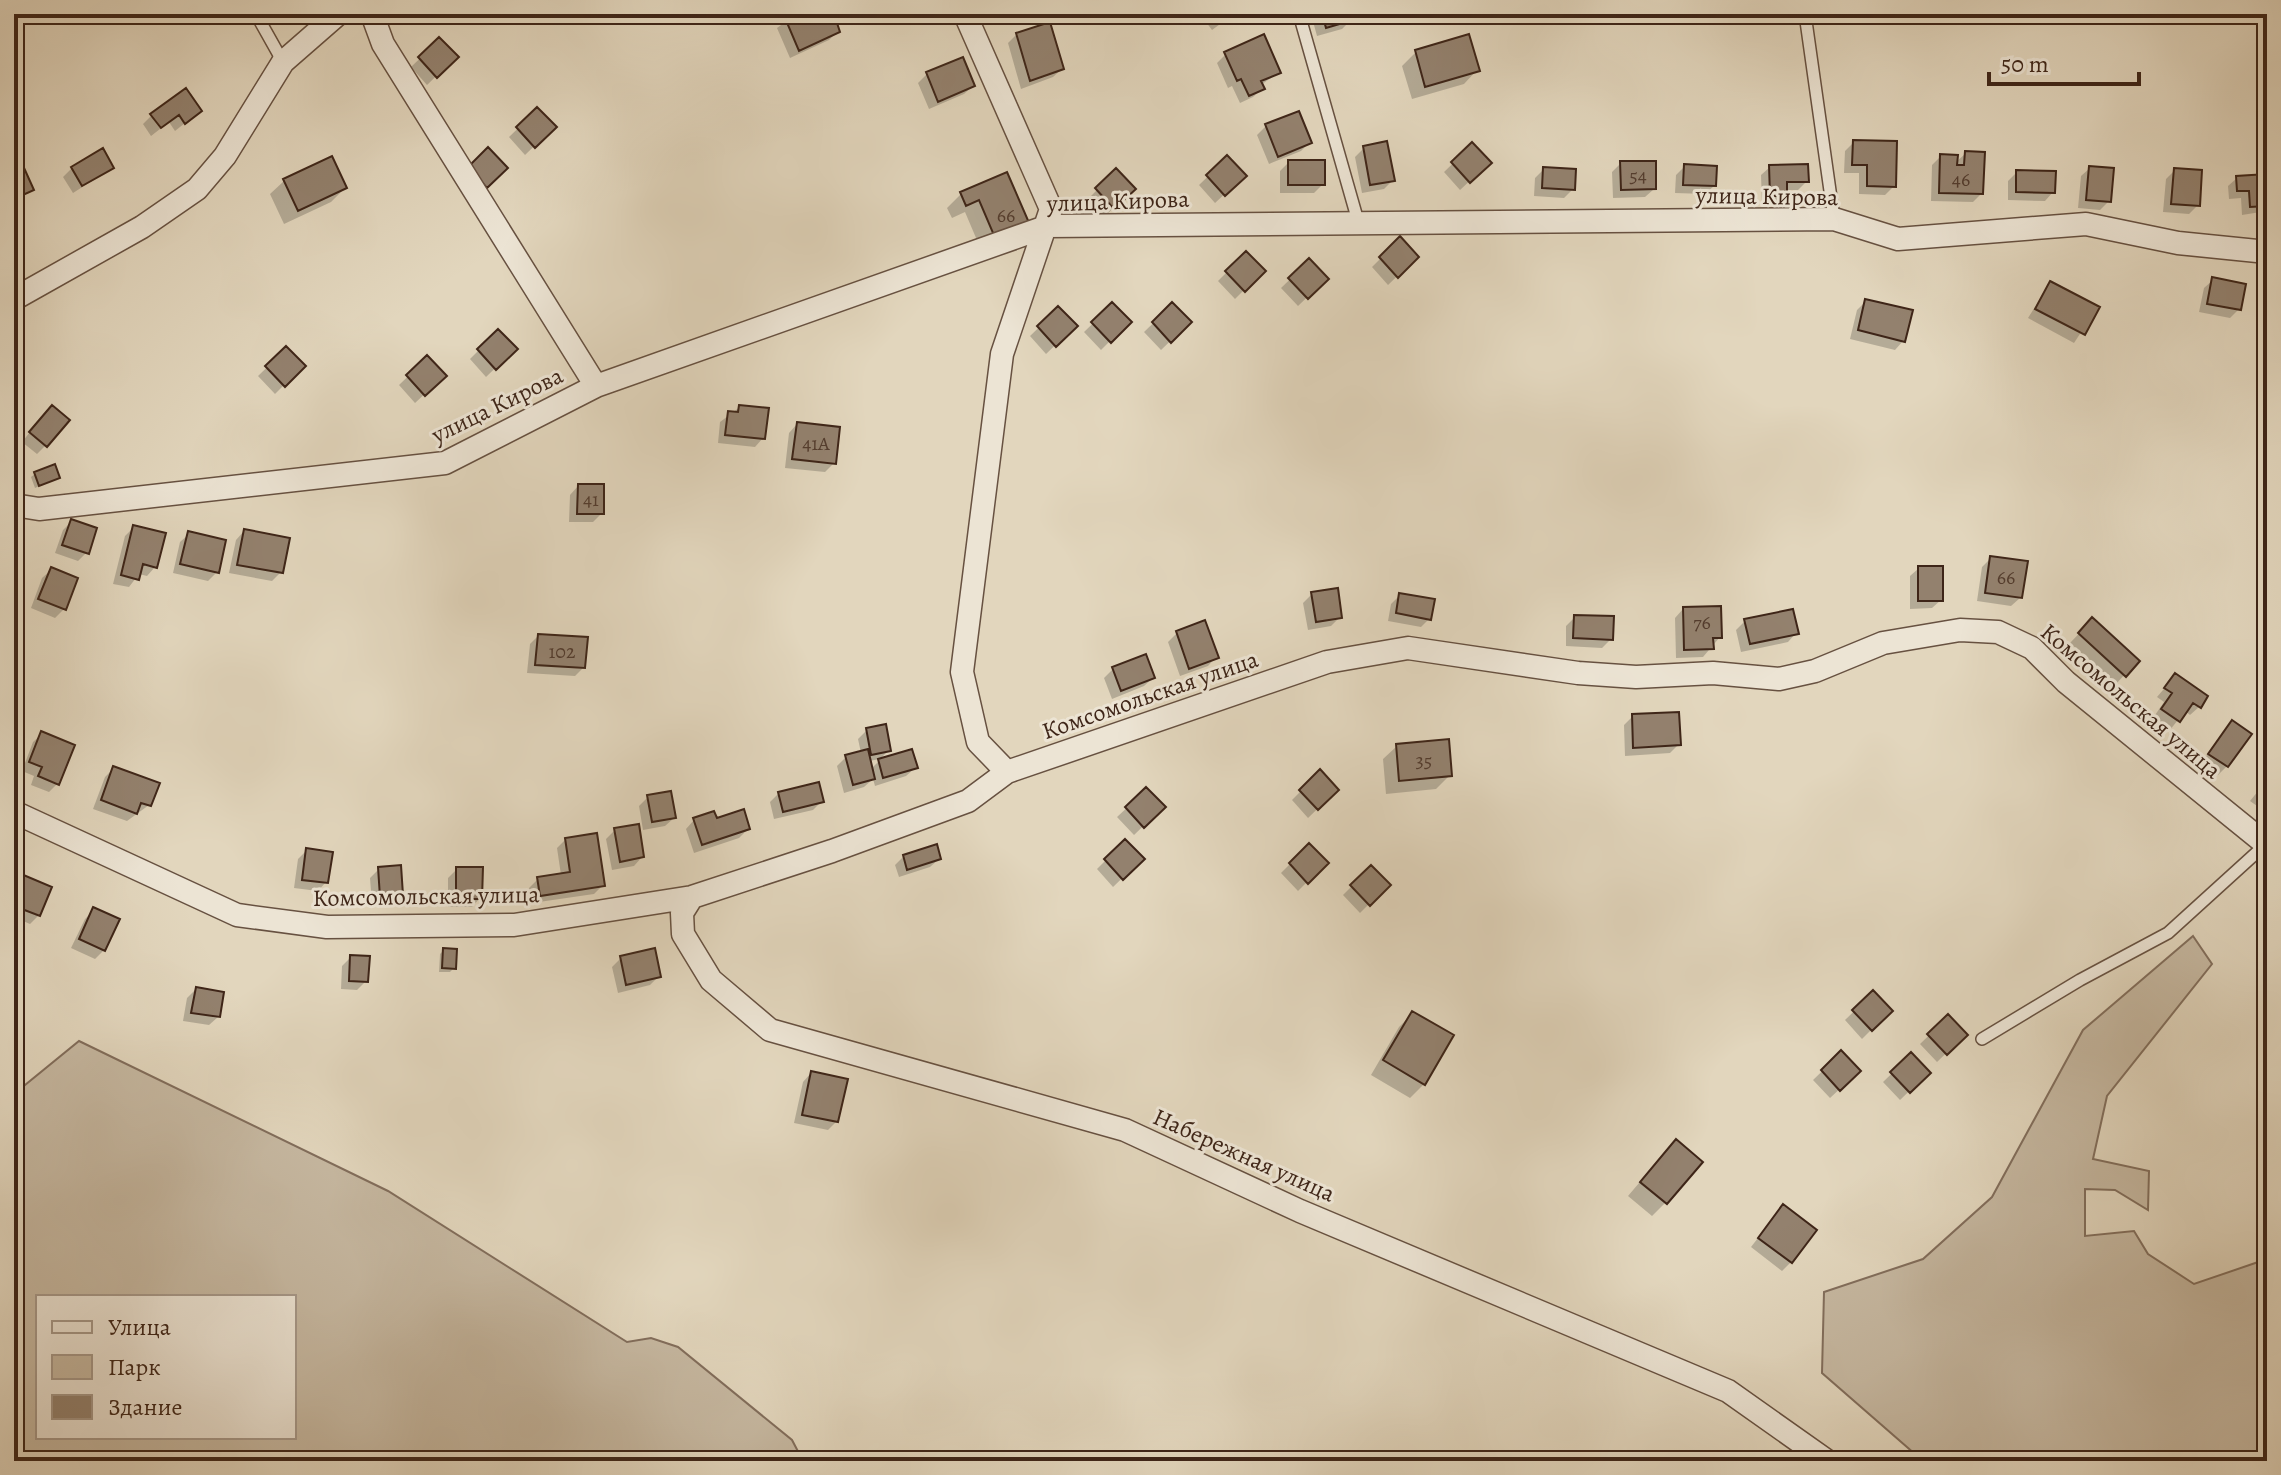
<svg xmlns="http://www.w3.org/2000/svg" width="2281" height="1475" font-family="Alegreya,serif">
  <rect width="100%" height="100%" fill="#e2d6bd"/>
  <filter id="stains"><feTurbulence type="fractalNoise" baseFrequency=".0025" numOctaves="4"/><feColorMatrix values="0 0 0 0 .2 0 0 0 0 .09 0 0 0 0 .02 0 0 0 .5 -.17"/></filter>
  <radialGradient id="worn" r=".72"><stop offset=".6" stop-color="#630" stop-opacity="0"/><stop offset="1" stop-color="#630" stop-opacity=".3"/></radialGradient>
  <path fill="#c6b8a1" stroke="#826e5c" stroke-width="2" fill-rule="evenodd" d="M2193,936L2212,964L2107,1096L2093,1159L2149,1171L2148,1210L2115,1190L2085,1189V1236L2134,1231L2148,1254L2194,1284L2267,1259V1461H1923L1822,1373L1824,1292L1923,1259L1992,1197L2083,1030Z
    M79,1041L388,1191L627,1342L651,1338L678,1347L792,1440L803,1461H14V1094ZM38,1297H294V1437H38Z"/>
  <path fill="#0003" d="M796,14H832L838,31L829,40L790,58L777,28Z
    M874,14H895L877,21Z
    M1200,14H1230L1231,16L1212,30Z
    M1311,14H1349L1351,20L1342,29L1317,36Z
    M1390,14H1415L1393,21Z
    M1017,34L1062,69L1053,77L1021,89L1008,43Z
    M439,40L456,57L427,85L411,67Z
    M1416,52L1477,70L1464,84L1412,99L1402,66Z
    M1226,54L1279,72L1261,85L1262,89L1253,97L1240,103L1232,86L1228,88L1217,63Z
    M927,74L973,86L964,94L929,109L918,83Z
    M537,110L554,127L525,155L509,137Z
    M200,111L175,131L169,122L151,136L143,124L152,115Z
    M1266,126L1309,143L1301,151L1269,164L1257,135Z
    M1854,142L1894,186L1885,195L1859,194V173H1844L1845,151Z
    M1472,145L1489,163L1460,190L1444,172Z
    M1364,148L1393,180L1384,189L1362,193L1355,157Z
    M1966,153L1981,194L1973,202L1931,201L1932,165L1941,156L1955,163Z
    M1227,158L1244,176L1215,203L1199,185Z
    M1289,162L1323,184L1314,193H1280V171Z
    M1621,163L1654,189L1645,197L1613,198L1612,172Z
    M14,164L32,189L14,202Z
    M1685,166L1714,186L1705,194L1675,193L1676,175Z
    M1770,167L1807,181L1798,190H1785V195L1776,204H1762L1761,175Z
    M72,168H112L73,193L63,177Z
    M2090,168L2109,201L2100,210L2078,208L2081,176Z
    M1544,169L1573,189L1564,198L1534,196L1535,178Z
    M2175,170L2198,205L2189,214L2163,212L2166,179Z
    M1116,171L1133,189L1104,217L1088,199Z
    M2017,172L2053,192L2045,201L2008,200V181Z
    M1006,175L1027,225L982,252L965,212L952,218L947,208L961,194Z
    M2267,176V211L2242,215L2241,198L2229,199L2228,186L2237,178Z
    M284,181L345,188L331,202L284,224L270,194Z
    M1400,239L1417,257L1388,285L1372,267Z
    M1246,253L1263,271L1235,299L1218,281Z
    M1309,261L1326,279L1298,306L1281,288Z
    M2213,280L2239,309L2230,318L2199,312L2204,288Z
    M2050,283L2097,308L2074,343L2028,318Z
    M1866,301L1903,341L1895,350L1850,339L1857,310Z
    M1112,305L1129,322L1101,350L1084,332Z
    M1172,305L1190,322L1161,350L1144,332Z
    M1058,309L1075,326L1046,354L1030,336Z
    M498,331L515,349L486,377L470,359Z
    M286,349L303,366L275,394L258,376Z
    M427,358L444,376L415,403L399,385Z
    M740,407L763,438L755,447L718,443L720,422Z
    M43,416L46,445L37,454L22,442Z
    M797,424L834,463L825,472L785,468L789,433Z
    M35,474L57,478L35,488L31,477Z
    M578,486L602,513L593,522H569L570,495Z
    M72,521L87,552L78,561L55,553L63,530Z
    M134,527L155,567L147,576L139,574L129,587L113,584L125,536Z
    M244,531L281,572L272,581L229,573L236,540Z
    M189,534L217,572L208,581L173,573L180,542Z
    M1991,558L2020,598L2011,606L1977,601L1982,567Z
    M1919,568L1941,600L1932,608L1910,609V576Z
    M51,570L64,609L55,618L31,608L42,578Z
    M1312,594L1340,617L1331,626L1308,630L1303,603Z
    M1400,595L1429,619L1421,627L1388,621L1391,604Z
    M1683,609L1720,637L1703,657L1676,658L1675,618Z
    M1575,617L1611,639L1602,648L1566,646V626Z
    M2092,620L2137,661L2116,684L2070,643Z
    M1745,621L1796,633L1788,642L1741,652L1736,630Z
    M1177,633L1216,657L1208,666L1180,676L1168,642Z
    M538,636L584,667L575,676L527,673L530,644Z
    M1113,669L1153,678L1144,686L1112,699L1104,678Z
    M2175,676L2199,707L2190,715L2185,711L2170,730L2153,718L2164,702L2157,697Z
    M1633,716L1678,745L1670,753L1625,756L1624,725Z
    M2232,722L2227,766L2218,775L2201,763Z
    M867,730L889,750L880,759L869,761L871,769L879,761L915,768L906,776L875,786L873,779L864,787L844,793L837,766L846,757L861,753L858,739Z
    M42,734L58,783L49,792L31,785L34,776L22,771L33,742Z
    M1397,746L1450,775L1436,789L1386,794L1383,759Z
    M114,768L149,805L127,821L93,809L105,777Z
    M1320,772L1337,790L1308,818L1292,800Z
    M2267,780V813L2250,801Z
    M1146,790L1163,807L1134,835L1117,817Z
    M779,793L821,802L813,810L774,819L770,802Z
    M648,797L674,818L665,826L643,830L639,806Z
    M694,820L715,821L748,829L739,838L694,853L686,829Z
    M615,830L642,857L634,866L612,870L606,839Z
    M566,839L603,885L594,894L532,903L529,888L538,879L561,875L557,848Z
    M1125,841L1142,859L1113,887L1097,869Z
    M1309,845L1326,863L1298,891L1281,873Z
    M307,850L326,882L318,891L294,888L298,859Z
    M904,856L939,859L930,867L899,877L895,865Z
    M1371,867L1388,885L1360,913L1343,895Z
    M379,869L401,894L393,903L372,905L370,878Z
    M457,869L480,898L472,907H448V878Z
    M14,873L39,915L30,924L14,917Z
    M94,910L104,950L95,959L71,948L85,919Z
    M444,950L454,968L450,972H439L440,954Z
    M351,957L366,981L357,990L341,989L342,966Z
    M621,958L659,976L650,985L618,993L612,967Z
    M196,989L218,1017L209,1025L183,1021L187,998Z
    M1873,993L1890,1011L1862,1039L1845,1020Z
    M1413,1013L1424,1084L1410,1098L1371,1075L1399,1027Z
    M1948,1017L1965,1035L1937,1062L1920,1044Z
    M1841,1053L1859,1071L1830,1098L1813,1080Z
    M1911,1055L1928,1073L1900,1100L1883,1082Z
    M811,1073L836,1122L828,1130L794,1123L803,1082Z
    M1662,1156L1665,1203L1652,1216L1628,1196Z
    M1775,1216L1791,1262L1782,1271L1751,1247Z"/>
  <path fill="#93816e" stroke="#3e2518" stroke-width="2" d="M792,14H834L840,32L799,51L785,18Z
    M1322,14H1351L1353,20L1326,28Z
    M1050,22L1064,69L1030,81L1016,33Z
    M1264,34L1281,73L1261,81L1265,89L1249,96L1241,79L1237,81L1224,52Z
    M1469,34L1480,71L1425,87L1415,50Z
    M439,37L459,57L437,78L418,57Z
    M963,57L975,86L938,102L926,72Z
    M186,88L202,111L185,124L179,115L161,128L150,114Z
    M537,107L557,127L535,148L516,127Z
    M1299,111L1312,143L1278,157L1265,124Z
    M1853,140L1897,141L1896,187L1867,186V165H1852Z
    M1387,141L1395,181L1370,185L1363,146Z
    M1472,142L1492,163L1470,183L1451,162Z
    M488,147L508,168L487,188L468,167Z
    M103,148L114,168L82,186L71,167Z
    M1965,151L1985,152L1983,194L1939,193L1940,154L1958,155L1957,165H1964Z
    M1227,155L1247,176L1225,196L1206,175Z
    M332,156L347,188L298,211L283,179Z
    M20,159L34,190L14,199V162Z
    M1288,160H1325V185H1288Z
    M1620,161H1656V189L1621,190Z
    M1684,164L1717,166L1716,186L1683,185Z
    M1808,164L1809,182H1787V196H1770L1769,165Z
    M2089,166L2114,168L2111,202L2086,200Z
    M1543,167L1576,169L1575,190L1542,188Z
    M1116,168L1136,189L1114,209L1095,188Z
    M2174,168L2202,170L2200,206L2171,204Z
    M2016,170L2056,171L2055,193L2016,192Z
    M1007,172L1030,225L996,240L979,200L966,206L960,192Z
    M2267,174V206L2250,207L2249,191H2237L2236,176Z
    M1400,236L1419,257L1398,278L1379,257Z
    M1246,251L1266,271L1245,292L1225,271Z
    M1309,258L1329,279L1308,299L1288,278Z
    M2212,277L2246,284L2241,310L2207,304Z
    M2050,281L2100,307L2085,335L2035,309Z
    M1865,299L1913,310L1905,342L1858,330Z
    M1112,302L1132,322L1111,343L1091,322Z
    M1172,302L1192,322L1171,343L1152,322Z
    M1058,306L1078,326L1056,347L1037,326Z
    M498,329L518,349L496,370L477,349Z
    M286,346L306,366L285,387L265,366Z
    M427,355L447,376L425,396L406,375Z
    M52,405L70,420L47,447L29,432Z
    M739,405L769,408L765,439L725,435L728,411L738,412Z
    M797,422L840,427L836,464L792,459Z
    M55,464L60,478L39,486L34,472Z
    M578,484H604V514H577Z
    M71,519L97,528L89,554L62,545Z
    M133,525L166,533L157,568L143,564L139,580L121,575Z
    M244,529L290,538L283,573L237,565Z
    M188,531L226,540L219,573L180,564Z
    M1990,556L2028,561L2022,598L1985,593Z
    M1918,566H1943V601H1918Z
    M51,567L78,578L66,610L38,599Z
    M1338,588L1342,618L1316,622L1311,592Z
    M1399,593L1435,599L1431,620L1396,613Z
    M1721,606L1722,638H1713L1714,649L1684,650L1683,607Z
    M1793,609L1799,634L1750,644L1744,619Z
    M1574,615L1614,616L1613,640L1573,638Z
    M2092,617L2140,661L2126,677L2078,633Z
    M1205,620L1219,658L1189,669L1176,631Z
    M538,634L588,637L585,668L535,665Z
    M1146,654L1155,678L1121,691L1112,667Z
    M2175,673L2208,696L2201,708L2193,703L2180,722L2161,709L2172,693L2164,688Z
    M1679,712L1681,745L1633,748L1632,714Z
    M2232,720L2252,734L2228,767L2208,754Z
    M886,724L891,751L871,755L866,728Z
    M41,731L75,745L59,785L38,776L42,767L29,762Z
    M1449,739L1452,776L1399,781L1396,744Z
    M868,749L875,779L853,785L845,755Z
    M912,749L918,768L883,778L878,759Z
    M113,766L160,783L151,806L141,803L137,814L101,800Z
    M1320,769L1339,790L1318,810L1299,790Z
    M819,782L824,802L783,812L778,792Z
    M1146,787L1166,807L1144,828L1125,807Z
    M671,791L676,818L652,822L647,795Z
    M744,809L750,829L702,845L693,818L714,811L717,818Z
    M639,824L644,857L620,862L614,828Z
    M597,833L605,886L540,896L537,877L570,872L565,838Z
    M1125,839L1145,859L1123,880L1104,859Z
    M1309,843L1329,863L1308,884L1289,863Z
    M937,844L941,859L907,870L903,855Z
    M306,848L333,852L328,883L302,880Z
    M401,865L403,895L380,897L378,867Z
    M1371,865L1391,885L1370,906L1350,885Z
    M456,867H483L482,899H456Z
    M14,871L52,887L40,916L14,906Z
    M93,907L120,919L105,951L79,939Z
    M443,948L457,949L456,969L442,968Z
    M655,948L661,977L626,985L620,956Z
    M350,955L370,956L368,982L349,981Z
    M196,987L224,992L220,1017L191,1013Z
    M1873,990L1893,1011L1872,1031L1852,1010Z
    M1412,1011L1454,1035L1425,1085L1383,1060Z
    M1948,1014L1968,1035L1947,1055L1927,1034Z
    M1841,1050L1861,1071L1840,1091L1821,1070Z
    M1911,1052L1931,1073L1910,1093L1890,1072Z
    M811,1071L848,1079L838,1122L802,1115Z
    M1676,1139L1703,1162L1667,1204L1640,1182Z
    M1783,1204L1817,1230L1792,1263L1758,1238Z"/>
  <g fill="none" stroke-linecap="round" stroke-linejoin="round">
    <defs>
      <path id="service" d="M256,14L283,62
        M1299,14L1358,221
        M1805,14L1834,219
        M1982,1039L2080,980L2168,933L2266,844"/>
      <path id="minor" d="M372,14L383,44L596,386
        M965,14L1051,209L1002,354L962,672L978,742L1007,772
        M14,299L142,227L197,189L225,156L283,62L338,14
        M14,505L39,509L445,463L596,386L1048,226L1834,219L1898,239L2086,224L2178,243L2267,252
        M14,812L237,915L327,927L514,925L692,897L832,851L968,801L1007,772L1327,662L1408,648L1578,673L1636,677L1713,673L1779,679L1815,671L1883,643L1960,630L1998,632L2032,648L2066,682L2267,845
        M692,897L682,913L683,934L711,980L770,1030L1125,1130L1300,1211L1728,1391L1827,1461"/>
    </defs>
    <use href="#service" stroke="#675141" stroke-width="14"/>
    <use href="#minor" stroke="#675141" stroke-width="25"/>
    <use href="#service" stroke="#ece4d4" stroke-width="11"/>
    <use href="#minor" stroke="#ece4d4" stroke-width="22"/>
  </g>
  <g text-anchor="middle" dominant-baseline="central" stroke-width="6" stroke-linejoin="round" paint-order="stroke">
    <g font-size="20" fill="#533c2e">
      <text x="1638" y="175">54</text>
      <text x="1961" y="179">46</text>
      <text x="1006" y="215">66</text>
      <text x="816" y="443">41А</text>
      <text x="591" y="499">41</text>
      <text x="2006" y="577">66</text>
      <text x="1702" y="622">76</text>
      <text x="562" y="651">102</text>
      <text x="1424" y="760">35</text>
    </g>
    <g font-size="24" fill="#3e2518" stroke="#ece4d4">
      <text transform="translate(1767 196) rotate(1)">улица Кирова</text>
      <text transform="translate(1118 201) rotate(-2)">улица Кирова</text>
      <text transform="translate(497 405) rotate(-26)">улица Кирова</text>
      <text transform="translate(1150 695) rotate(-19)">Комсомольская улица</text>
      <text transform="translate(2131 701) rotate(40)">Комсомольская улица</text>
      <text transform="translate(426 896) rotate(-1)">Комсомольская улица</text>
      <text transform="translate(1244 1155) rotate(24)">Набережная улица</text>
    </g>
  </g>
  <rect width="2281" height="1475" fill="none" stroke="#e2d6bd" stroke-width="48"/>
  <rect x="16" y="16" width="2249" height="1443" fill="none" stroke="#3e2518" stroke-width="4"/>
  <rect x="24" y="24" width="2233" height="1427" fill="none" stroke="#3e2518" stroke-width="2"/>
  <rect x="36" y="1295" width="260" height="144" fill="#ece4d4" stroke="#a69889" stroke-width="2"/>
  <rect x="52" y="1321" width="40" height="12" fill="#ece4d4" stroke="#a69889" stroke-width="2"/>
  <text x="108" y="1335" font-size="24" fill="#3e2518">Улица</text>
  <rect x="52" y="1355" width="40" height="24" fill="#c6b8a1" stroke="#a69889" stroke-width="2"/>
  <text x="108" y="1375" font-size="24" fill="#3e2518">Парк</text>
  <rect x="52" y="1395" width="40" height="24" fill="#93816e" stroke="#a69889" stroke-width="2"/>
  <text x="108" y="1415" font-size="24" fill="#3e2518">Здание</text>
  <path d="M1989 72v12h150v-12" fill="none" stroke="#3e2518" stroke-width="4"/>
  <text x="2001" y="72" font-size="24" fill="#3e2518" stroke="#ece4d4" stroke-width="6" paint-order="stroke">50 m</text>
  <rect width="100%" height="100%" filter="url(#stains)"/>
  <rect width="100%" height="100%" fill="url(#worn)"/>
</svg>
